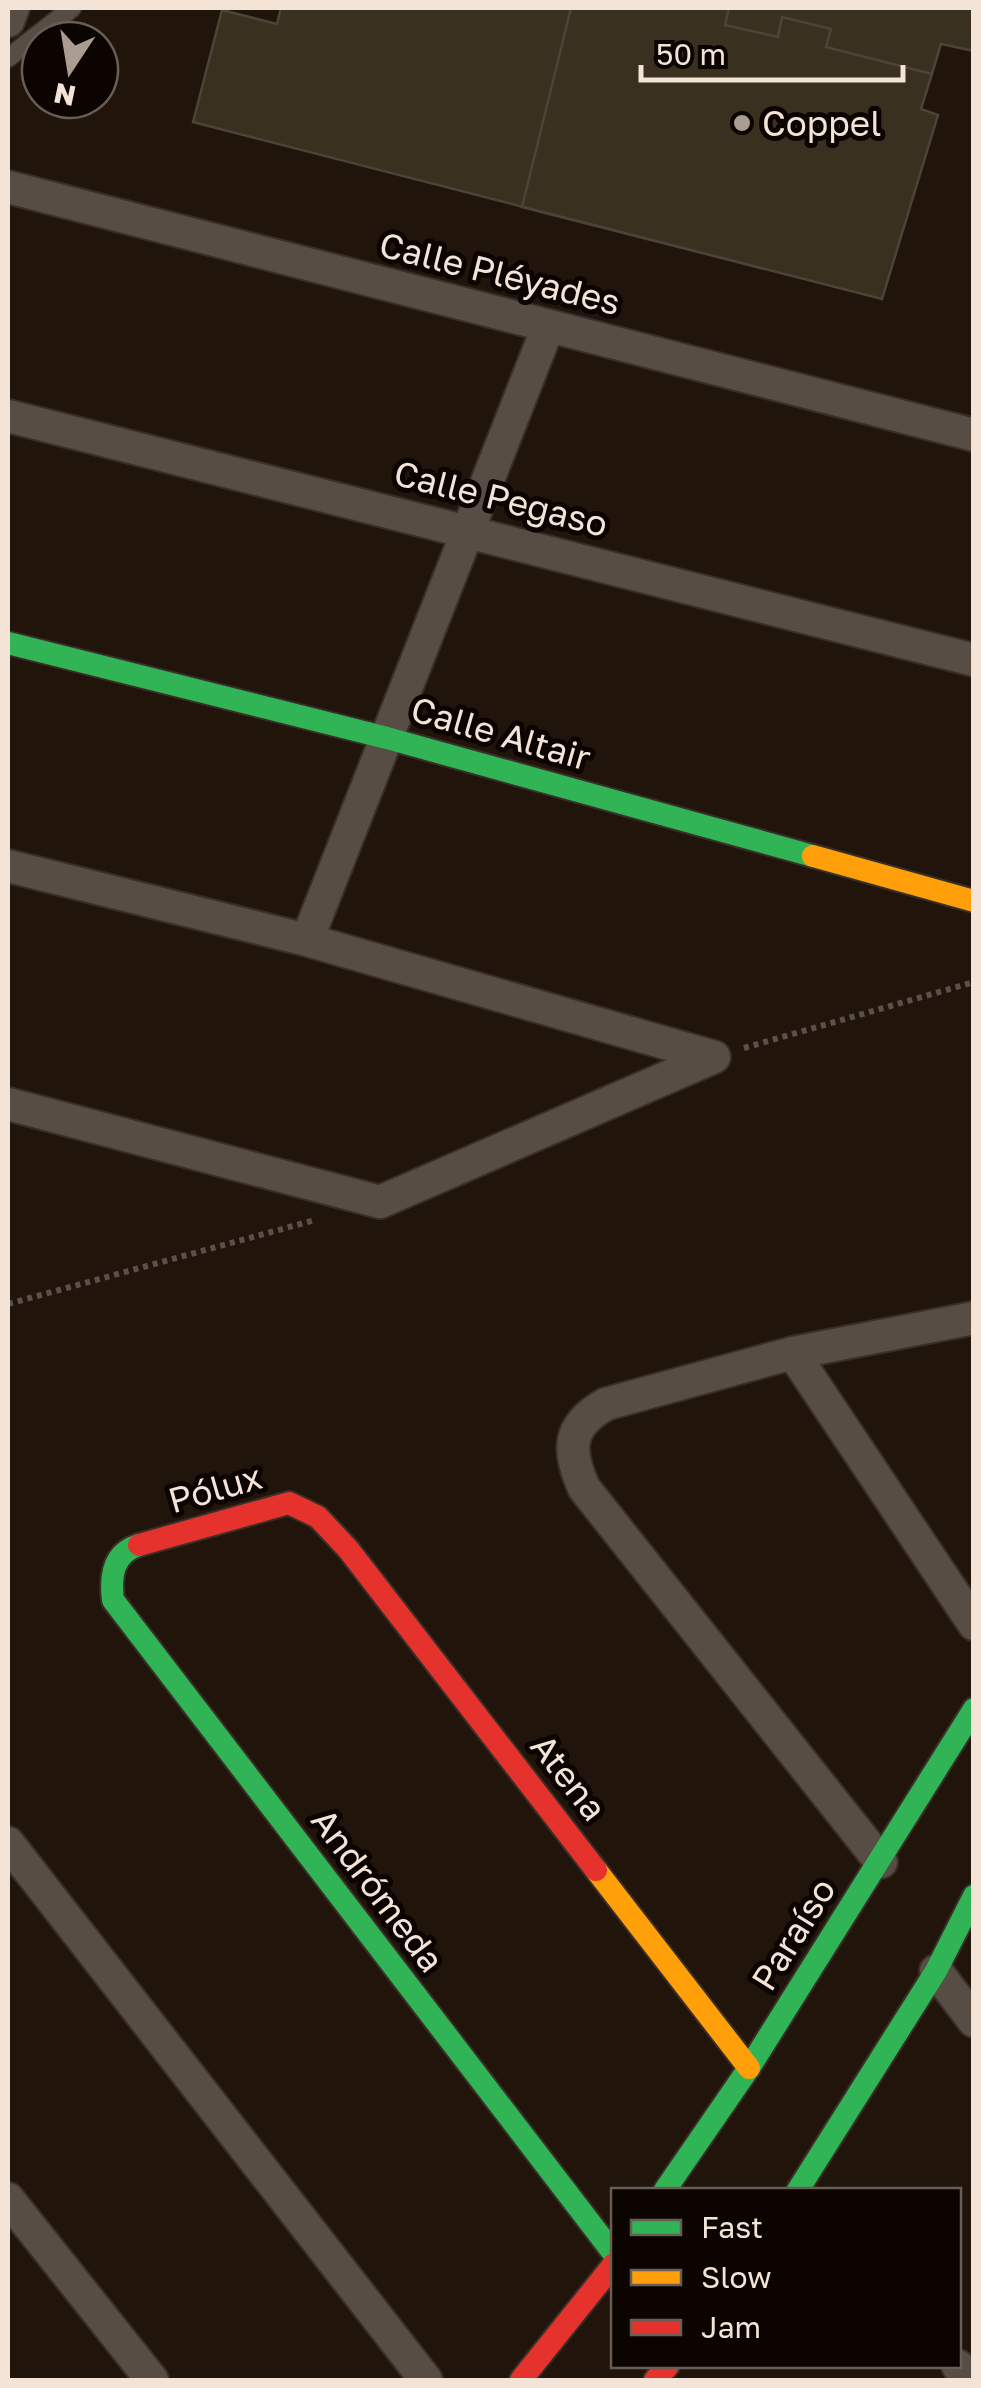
<svg xmlns="http://www.w3.org/2000/svg" width="981" height="2388" font-family="'Golos Text',sans-serif">
  <rect width="100%" height="100%" fill="#21150b"/>
  <path fill="#393020" stroke="#4c4439" stroke-width="2.5" d="M281,8H974V51L941,44L921,109L938,115L882,299L193,122L222,10L277,24Z
    M571,8H729L725,25L778,37L782,17L831,29L826,47L932,74L921,109L938,115L882,299L522,207Z
    M729,8H974V51L941,44L932,74L826,47L831,29L782,17L778,37L725,25Z"/>
  <g fill="none" stroke-linecap="round" stroke-linejoin="round">
    <defs>
      <path id="lane" d="M8,58L72,8"/>
      <path id="street" d="M8,21L13,8
        M8,187L974,435
        M8,416L974,660
        M8,866L307,940L714,1057
        M307,940L548,327
        M8,1104L380,1202L714,1057
        M793,1353L974,1624
        M8,1843L426,2380
        M881,1862L584,1488C567,1450 567,1426 606,1404L793,1353L974,1318
        M936,1971L974,2021
        M8,2199L152,2380
        M958,2366L969,2380"/>
      <path id="fast" d="M8,643L387,738L813,856
        M139,1545C113,1553 110,1576 113,1600L614,2254
        M665,2190L749,2068L974,1709
        M798,2190L936,1971L974,1896"/>
      <path id="slow" d="M813,856L974,901
        M596,1870L749,2068"/>
      <path id="jam" d="M139,1545L289,1503L318,1517L348,1549L596,1870
        M521,2380L614,2264
        M655,2380L668,2366"/>
    </defs>
    <use href="#lane" stroke="#392f29" stroke-width="21"/>
    <use href="#street" stroke="#392f29" stroke-width="36"/>
    <use href="#fast" stroke="#392f29" stroke-width="26"/>
    <use href="#slow" stroke="#392f29" stroke-width="26"/>
    <use href="#jam" stroke="#392f29" stroke-width="26"/>
    <path stroke="#5b514a" stroke-width="6" stroke-dasharray="5 5" stroke-linecap="butt" d="M744,1048L974,982
      M8,1304L315,1220"/>
    <use href="#lane" stroke="#574d45" stroke-width="18"/>
    <use href="#street" stroke="#574d45" stroke-width="32"/>
    <use href="#fast" stroke="#30b455" stroke-width="22"/>
    <use href="#slow" stroke="#ff9f0a" stroke-width="22"/>
    <use href="#jam" stroke="#e5322d" stroke-width="22"/>
  </g>
  <circle fill="#aa9c90" stroke="#0c0400" stroke-width="4" cx="742" cy="123" r="10"/>
  <g text-anchor="middle" dominant-baseline="central" stroke-width="10" stroke-linejoin="round" paint-order="stroke">
    <g font-size="35" fill="#f4e4d7" stroke="#0c0400" text-anchor="start">
      <text x="762" y="123">Coppel</text>
    </g>
    <g font-size="35" fill="#f4e4d7" stroke="#0c0400">
      <text transform="translate(500 273) rotate(14)">Calle Pléyades</text>
      <text transform="translate(501 498) rotate(14)">Calle Pegaso</text>
      <text transform="translate(501 733) rotate(16)">Calle Altair</text>
      <text transform="translate(215 1488) rotate(-16)">Pólux</text>
      <text transform="translate(569 1777) rotate(52)">Atena</text>
      <text transform="translate(378 1890) rotate(53)">Andrómeda</text>
      <text transform="translate(793 1934) rotate(-58)">Paraíso</text>
    </g>
  </g>
  <rect width="981" height="2388" fill="none" stroke="#f4e4d7" stroke-width="20"/>
  <rect x="611" y="2188" width="350" height="180" fill="#0c0400" stroke="#695e56" stroke-width="2.5"/>
  <rect x="631" y="2220" width="50" height="15" fill="#30b455" stroke="#695e56" stroke-width="2.5"/>
  <text x="701" y="2238" font-size="30" fill="#f4e4d7">Fast</text>
  <rect x="631" y="2270" width="50" height="15" fill="#ff9f0a" stroke="#695e56" stroke-width="2.5"/>
  <text x="701" y="2288" font-size="30" fill="#f4e4d7">Slow</text>
  <rect x="631" y="2320" width="50" height="15" fill="#e5322d" stroke="#695e56" stroke-width="2.5"/>
  <text x="701" y="2338" font-size="30" fill="#f4e4d7">Jam</text>
  <g transform="translate(70 70) rotate(192)"><circle r="48" fill="#0c0400" stroke="#695e56" stroke-width="2.5"/>
  <path d="M0-8L18 38L0 25L-18 38Z" fill="#aa9c90"/>
  <text y="-15" font-size="28" font-weight="bold" text-anchor="middle" fill="#f4e4d7">N</text>
  </g>
  <path d="M641 65v15h262v-15" fill="none" stroke="#f4e4d7" stroke-width="5"/>
  <text x="656" y="65" font-size="30" fill="#f4e4d7" stroke="#0c0400" stroke-width="8" paint-order="stroke">50 m</text>
</svg>
